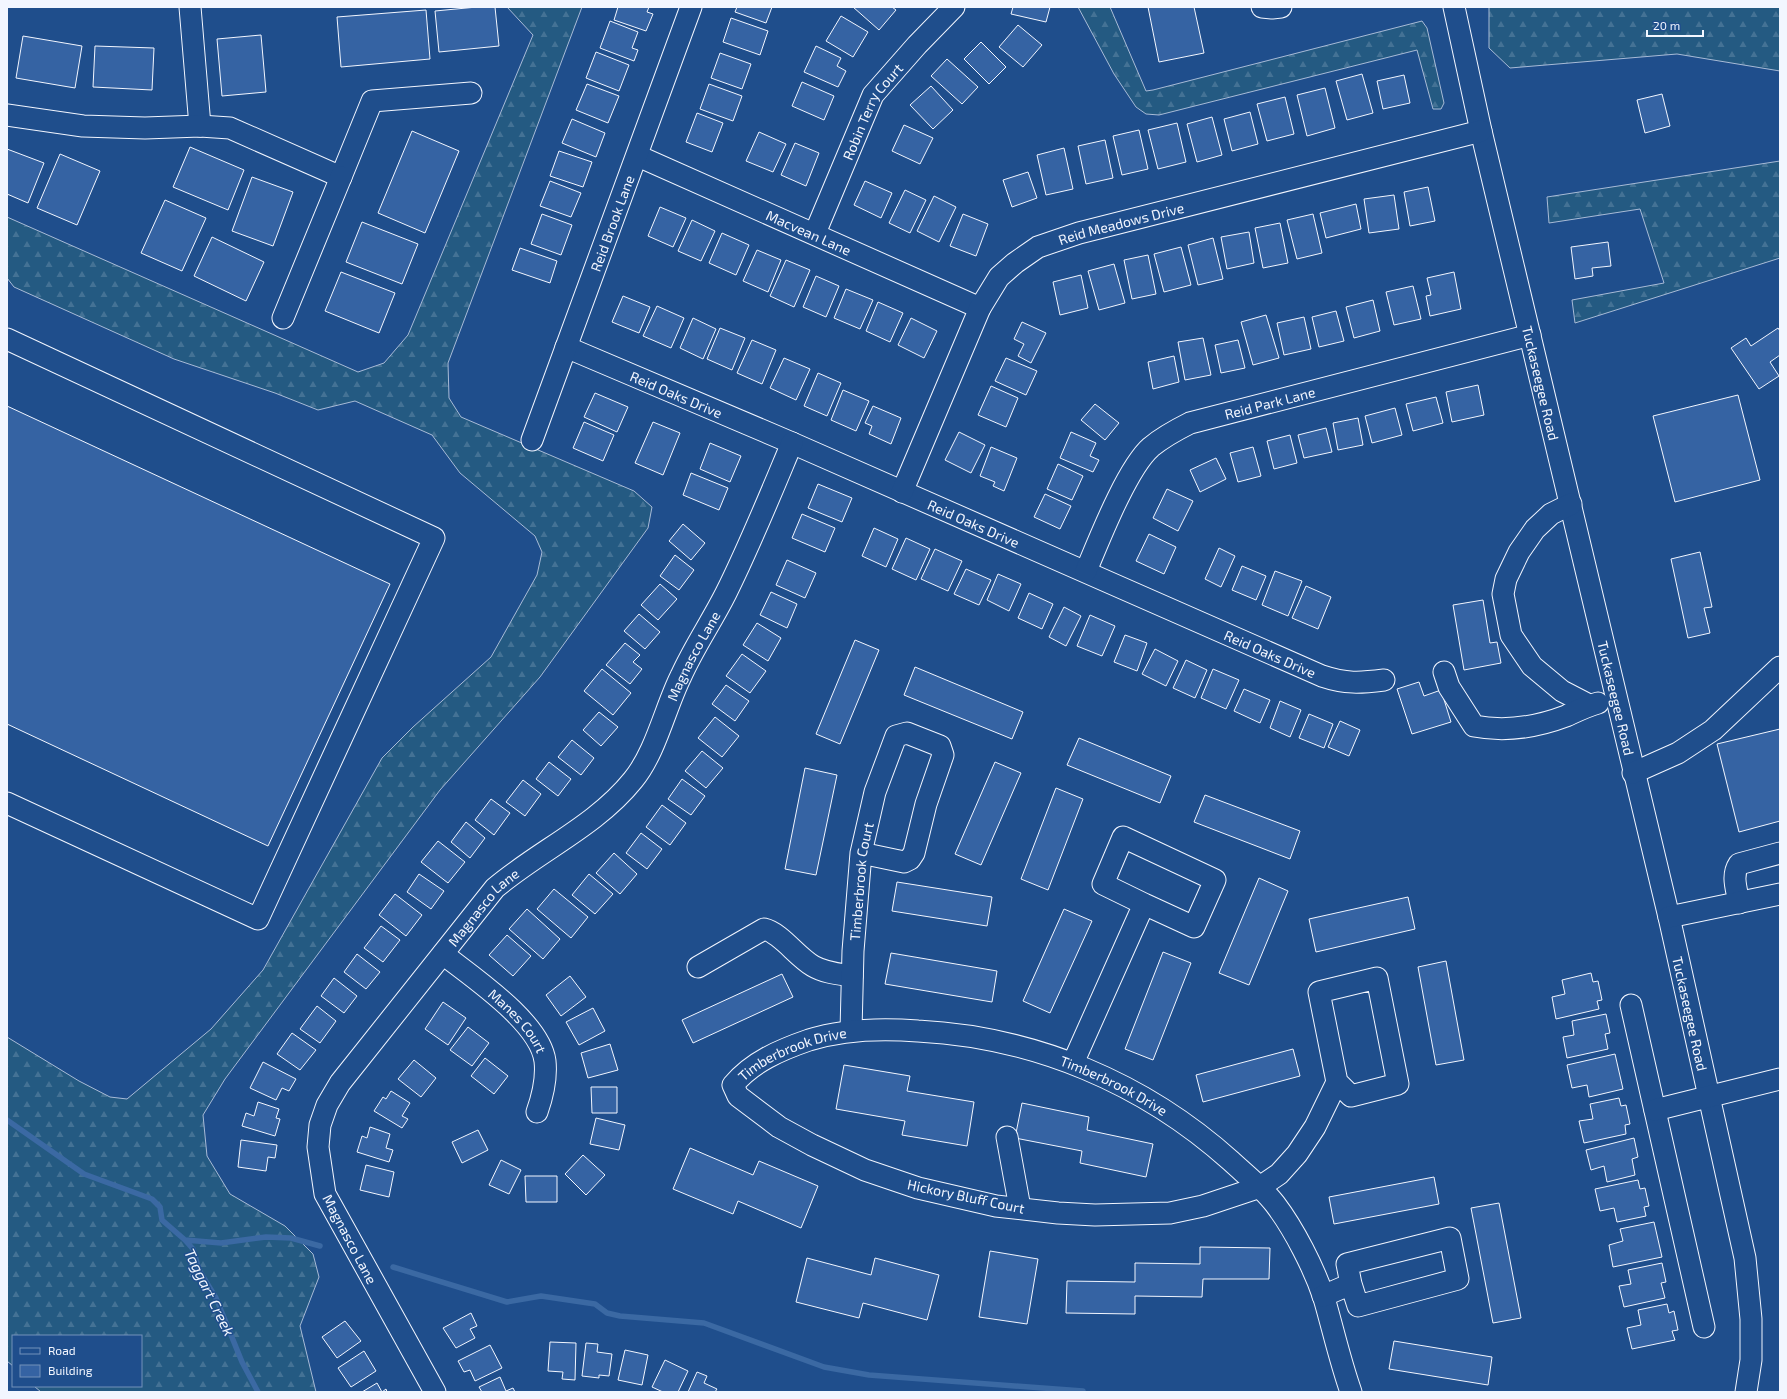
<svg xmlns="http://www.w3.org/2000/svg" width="1787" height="1399" font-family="'Exo 2',sans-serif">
  <defs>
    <pattern id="forest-firs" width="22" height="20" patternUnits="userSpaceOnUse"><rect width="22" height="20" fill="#245a82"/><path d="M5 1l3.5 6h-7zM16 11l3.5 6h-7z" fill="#447295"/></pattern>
  </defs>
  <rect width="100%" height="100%" fill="#1f4e8c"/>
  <path fill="url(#forest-firs)" stroke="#a8bbd7" d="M507,7H582L448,363L449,398L461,417L634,491L652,507L648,528L540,677L440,790L225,1079L203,1115L207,1156L230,1194L285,1226L313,1254L319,1277L300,1326L316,1392H41L34,1386H141V1336H13V1366L7,1361V1037L79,1081L110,1097L127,1099L211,1029L263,970L382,758L413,727L491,657L537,575L542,552L535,536L460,473L432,435L355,401L318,410L275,393L174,359L14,287L7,278V217L358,372L384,363L408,335L533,35Z
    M1078,7H1110L1146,91L1153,90L1422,21L1427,28L1444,103L1441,109H1433L1417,50L1159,115L1146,114L1136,107L1114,74Z
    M1489,7H1780V71L1677,54L1510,68L1489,48Z
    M1780,161V258L1575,323L1572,300L1664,283L1640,209L1549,223L1547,197Z"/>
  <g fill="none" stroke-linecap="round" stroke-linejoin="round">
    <path stroke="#3b69a3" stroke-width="5.5" d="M7,1120L84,1174L152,1199L160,1207L162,1220L185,1240L193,1249L199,1270L216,1298L242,1362L258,1392
      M185,1240L221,1243L266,1237L291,1238L320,1246
      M393,1267L507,1302L541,1296L595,1304L607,1313L620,1316L704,1323L824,1367L869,1375L1083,1391"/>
  </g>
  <path fill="#3563a3" stroke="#f2f6ff" d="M477,7H495L499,46L439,52L435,11Z
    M618,7H649L647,12L653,14L646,31L614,20Z
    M737,7H772L766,23L735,12Z
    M853,7H892L896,10L879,30Z
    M1013,7H1050L1046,22L1011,14Z
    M1148,7H1194L1204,53L1159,62Z
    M426,10L430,59L341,67L337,17Z
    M841,16L868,32L853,57L826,41Z
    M731,18L768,31L760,55L723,42Z
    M610,21L638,32L632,48L638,50L634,61L600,48Z
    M1018,25L1042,45L1023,67L999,47Z
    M261,35L266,92L222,96L217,39Z
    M23,36L82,46L75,88L16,78Z
    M981,42L1006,67L989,84L964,59Z
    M95,46L154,48L152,90L93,87Z
    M816,46L841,58L837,66L846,71L838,87L804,72Z
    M596,52L629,65L619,91L586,78Z
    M720,53L751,64L742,89L711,78Z
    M947,59L978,87L962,104L931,76Z
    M1362,74L1373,113L1347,120L1336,81Z
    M1404,75L1410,103L1383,109L1377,81Z
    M802,82L834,96L824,120L792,106Z
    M587,84L619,96L608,123L576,110Z
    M709,84L742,96L733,121L700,109Z
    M931,86L953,110L933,129L910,105Z
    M1325,88L1335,128L1307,136L1297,95Z
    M1662,94L1670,126L1645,133L1637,100Z
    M1285,97L1294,134L1267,141L1257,104Z
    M1250,112L1258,144L1232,151L1224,119Z
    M697,113L723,123L712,152L686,142Z
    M1212,117L1222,155L1197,162L1187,124Z
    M572,119L605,133L596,157L562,143Z
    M1177,123L1186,162L1158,169L1148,130Z
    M904,125L933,138L920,164L892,151Z
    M1139,130L1148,169L1122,175L1113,136Z
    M412,131L459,151L425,233L378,213Z
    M759,132L786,144L773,172L746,161Z
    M1105,140L1113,178L1086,184L1078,146Z
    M795,143L819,153L806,186L781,175Z
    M190,147L244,170L228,210L173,187Z
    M1064,148L1073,189L1046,195L1037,155Z
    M7,149L44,163L28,203L7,194Z
    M559,151L592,162L583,187L550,176Z
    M60,154L100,171L77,225L37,208Z
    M1028,172L1037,198L1012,207L1003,180Z
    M252,177L293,192L273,246L232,231Z
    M550,181L581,193L571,217L540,206Z
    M865,181L892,193L881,218L854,205Z
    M1428,187L1435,221L1410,226L1404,192Z
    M905,190L926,200L910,233L889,223Z
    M1394,195L1399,229L1369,233L1364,199Z
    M934,196L956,207L939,242L917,231Z
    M165,200L206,218L182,271L141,253Z
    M1356,204L1361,229L1326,238L1320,213Z
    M660,207L686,218L673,247L648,236Z
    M542,214L572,225L561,255L531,244Z
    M963,214L988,224L976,256L950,246Z
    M1313,214L1322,253L1297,259L1287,220Z
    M692,220L715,231L701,261L678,251Z
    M362,222L418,244L402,284L346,262Z
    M1280,223L1288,263L1263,268L1255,228Z
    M1249,232L1254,263L1227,269L1221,237Z
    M722,233L749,245L736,275L709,263Z
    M212,237L264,262L246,301L194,276Z
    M1213,238L1223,279L1198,285L1188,245Z
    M1608,242L1611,266L1592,268L1593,276L1575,279L1571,247Z
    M1181,247L1191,285L1164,292L1154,254Z
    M520,248L557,261L550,283L512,270Z
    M757,250L781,260L768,292L743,281Z
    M1148,255L1156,294L1132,299L1124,260Z
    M786,260L810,270L794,307L770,296Z
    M1114,264L1125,303L1099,310L1088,271Z
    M341,272L395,293L379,333L325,311Z
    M1454,272L1461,309L1430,316L1426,296L1431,295L1427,278Z
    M1081,275L1088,308L1060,315L1053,282Z
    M816,276L839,286L826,317L803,307Z
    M1413,286L1421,319L1394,325L1386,292Z
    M846,289L873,300L860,329L834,318Z
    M623,296L650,307L639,333L612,322Z
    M1373,300L1380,331L1354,338L1346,307Z
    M878,302L903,313L890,342L866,331Z
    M657,306L684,318L671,348L643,336Z
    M1336,311L1344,341L1319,347L1312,317Z
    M1266,315L1279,358L1253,365L1241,322Z
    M1304,317L1311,349L1284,355L1277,323Z
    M693,318L716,329L703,359L680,348Z
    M911,318L937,331L924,358L898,345Z
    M1022,322L1046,333L1031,363L1018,356L1024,344L1014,339Z
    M720,328L745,338L732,370L707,359Z
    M1778,328L1780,331V355L1770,362L1779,376L1759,389L1731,348L1746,338L1751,346Z
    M1203,338L1211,375L1185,380L1178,342Z
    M752,340L776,350L762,384L737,373Z
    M1238,340L1245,368L1221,373L1215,345Z
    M1174,356L1179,382L1153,389L1148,362Z
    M784,358L810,369L796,400L770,388Z
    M1006,358L1037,371L1026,395L995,381Z
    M818,373L841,383L827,416L804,406Z
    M1478,385L1484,415L1452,422L1446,392Z
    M991,386L1018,398L1006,427L978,415Z
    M843,390L869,401L856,431L831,420Z
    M595,393L628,407L617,432L584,417Z
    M1738,395L1760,480L1675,502L1653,416Z
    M1436,397L1443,423L1413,431L1406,404Z
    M1095,404L1119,423L1105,440L1081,420Z
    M7,406L390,584L268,846L7,724Z
    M873,406L901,418L891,444L869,434L872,426L865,423Z
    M1395,408L1402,435L1372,443L1365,416Z
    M1358,418L1363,445L1338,450L1333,423Z
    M584,422L614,435L603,461L573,448Z
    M653,422L680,433L663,475L635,463Z
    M1326,428L1332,452L1304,458L1298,435Z
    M959,432L985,445L971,473L945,460Z
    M1071,432L1096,443L1090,456L1099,460L1093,472L1060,458Z
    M1290,435L1297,463L1274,469L1267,441Z
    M710,443L741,456L730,482L700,469Z
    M991,447L1017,458L1004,491L993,486L995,482L980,476Z
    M1253,447L1261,476L1238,482L1230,453Z
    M1216,458L1226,479L1200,492L1190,470Z
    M1058,464L1083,476L1072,500L1047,489Z
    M691,473L728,488L719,510L683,495Z
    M818,484L852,498L842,522L808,508Z
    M1167,489L1193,501L1178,531L1153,518Z
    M1045,494L1071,506L1060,529L1034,517Z
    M802,514L835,528L825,552L792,538Z
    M683,524L705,543L691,560L669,541Z
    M874,528L898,539L886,567L862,556Z
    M1149,534L1176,547L1164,574L1136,561Z
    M906,538L930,549L916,580L892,569Z
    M1219,548L1235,556L1221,587L1205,579Z
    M935,549L962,561L948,591L921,579Z
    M1700,552L1712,607L1704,608L1710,633L1688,638L1671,559Z
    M675,555L694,570L679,590L660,576Z
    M787,560L816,573L805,598L776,585Z
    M1242,566L1266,576L1256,600L1232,590Z
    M966,569L991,580L979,605L954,594Z
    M1275,571L1302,581L1288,616L1262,605Z
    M998,574L1021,584L1009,611L987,600Z
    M660,584L677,599L658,620L641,605Z
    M1306,586L1331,597L1318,629L1292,618Z
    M771,592L797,604L787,628L760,615Z
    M1029,593L1053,604L1042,629L1018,618Z
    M1483,600L1490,643L1497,642L1501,663L1464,670L1453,605Z
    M1064,607L1081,616L1066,646L1049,637Z
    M639,614L660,632L645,649L624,631Z
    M1090,615L1115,626L1102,656L1077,646Z
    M757,623L781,638L768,661L743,645Z
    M1125,635L1147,643L1137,671L1114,662Z
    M855,640L879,650L840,744L816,734Z
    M625,643L640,655L633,662L642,669L630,684L606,665Z
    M1155,649L1178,661L1166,686L1142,674Z
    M742,654L766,671L750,693L726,676Z
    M1186,660L1207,670L1195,698L1173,688Z
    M915,667L1023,712L1012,739L904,695Z
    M602,669L631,693L613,715L584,691Z
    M1213,669L1239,680L1226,709L1201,698Z
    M1419,682L1424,696L1441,690L1451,722L1412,734L1397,689Z
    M726,685L749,701L735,721L712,704Z
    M1244,689L1270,700L1260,723L1234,711Z
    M1280,701L1301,710L1290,737L1270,728Z
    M599,712L618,727L601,746L583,730Z
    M1309,714L1333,724L1324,748L1299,738Z
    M715,717L739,736L722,757L698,738Z
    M1340,721L1360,730L1349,756L1328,747Z
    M1780,729V821L1739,832L1717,744Z
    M1079,738L1171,776L1160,803L1067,765Z
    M572,740L594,758L581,775L558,757Z
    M702,751L723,768L706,788L685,771Z
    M549,762L571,779L558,796L536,779Z
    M995,762L1021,773L981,865L955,854Z
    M805,768L837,775L816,875L785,869Z
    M682,779L705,796L691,815L668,799Z
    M523,780L541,794L525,816L506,802Z
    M1056,788L1083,799L1048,890L1021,879Z
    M1205,795L1300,831L1290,859L1194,822Z
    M491,799L510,813L494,835L475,820Z
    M662,805L686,823L670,845L646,827Z
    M466,822L485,838L470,858L451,842Z
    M641,833L662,849L647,869L626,853Z
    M438,841L465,862L448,883L421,862Z
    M614,853L637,874L620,894L596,873Z
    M419,874L444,891L431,909L407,892Z
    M589,874L613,894L595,914L572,895Z
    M1259,878L1288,891L1249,985L1219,973Z
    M897,882L992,897L987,926L892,911Z
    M554,889L588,917L571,938L537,909Z
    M395,894L422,915L406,936L379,915Z
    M1408,897L1415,929L1316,952L1309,919Z
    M527,909L560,939L543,959L509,929Z
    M1064,909L1092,921L1050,1013L1023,1001Z
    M381,926L400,940L383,962L364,948Z
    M507,935L531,956L513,976L489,955Z
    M1163,952L1191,963L1153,1060L1125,1049Z
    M891,953L997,971L992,1002L885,984Z
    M357,954L380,972L366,989L344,972Z
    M1446,961L1464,1060L1436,1065L1418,967Z
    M1591,973L1593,982L1598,981L1602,1000L1597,1001L1599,1009L1556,1019L1552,997L1565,994L1562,980Z
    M782,974L793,997L693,1043L682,1020Z
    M570,976L586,997L561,1016L546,995Z
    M334,978L357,996L344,1013L321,996Z
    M443,1002L466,1018L448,1045L425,1029Z
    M317,1006L336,1021L320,1043L300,1029Z
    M593,1008L605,1031L579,1045L566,1022Z
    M1606,1014L1610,1033L1605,1034L1608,1049L1567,1058L1563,1037L1574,1035L1572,1021Z
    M468,1027L489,1043L472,1066L450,1050Z
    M292,1033L316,1050L300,1070L277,1054Z
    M610,1044L618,1070L588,1078L581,1053Z
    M1293,1049L1300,1076L1203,1102L1196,1075Z
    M1615,1054L1623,1089L1589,1097L1587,1085L1572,1088L1567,1065Z
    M485,1058L508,1076L494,1094L471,1076Z
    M414,1060L436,1078L421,1097L398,1079Z
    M263,1062L296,1079L289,1091L282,1088L276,1100L250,1088Z
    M844,1065L910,1076L907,1091L974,1102L967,1146L902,1135L905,1121L836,1109Z
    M591,1087H617V1113H592Z
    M391,1091L410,1103L402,1116L408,1119L402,1128L374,1111L383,1097L386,1099Z
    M1619,1098L1621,1106L1626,1105L1630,1124L1625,1125L1626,1134L1584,1143L1579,1121L1593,1119L1590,1104Z
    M258,1102L279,1109L276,1118L280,1119L275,1136L242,1126L246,1113L254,1116Z
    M1022,1103L1089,1117L1087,1130L1153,1144L1146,1177L1080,1163L1082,1151L1015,1138Z
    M596,1118L625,1125L619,1150L590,1144Z
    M370,1127L390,1134L386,1148L393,1150L389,1162L357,1152L362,1136L367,1138Z
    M478,1130L488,1150L462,1163L452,1142Z
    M1634,1138L1638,1157L1632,1159L1635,1175L1607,1182L1604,1166L1591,1170L1586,1150Z
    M241,1140L277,1145L275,1158L268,1157L266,1171L238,1167Z
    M690,1148L753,1175L759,1161L818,1186L801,1228L738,1201L733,1214L673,1189Z
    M583,1155L605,1175L586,1195L565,1174Z
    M501,1160L521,1170L509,1194L489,1185Z
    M366,1165L394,1172L389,1197L360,1190Z
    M525,1176H557V1202H526Z
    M1434,1177L1439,1204L1334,1224L1329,1197Z
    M1638,1180L1640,1189L1645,1188L1649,1206L1644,1207L1646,1216L1617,1222L1614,1208L1600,1211L1595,1189Z
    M1499,1203L1521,1318L1493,1323L1471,1208Z
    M1654,1222L1662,1257L1613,1267L1609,1245L1623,1241L1620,1229Z
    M1200,1247L1270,1248L1269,1279H1203L1202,1297L1135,1296V1314L1066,1313L1067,1281L1135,1282V1263L1200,1264Z
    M990,1251L1038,1259L1027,1324L979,1317Z
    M807,1258L871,1275L875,1258L939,1275L927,1320L863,1303L859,1318L796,1302Z
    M1662,1263L1666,1282L1661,1283L1665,1298L1624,1307L1619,1286L1631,1284L1628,1270Z
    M1667,1304L1669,1313L1674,1311L1678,1330L1672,1331L1675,1340L1632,1349L1627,1328L1641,1325L1638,1310Z
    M471,1313L477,1326L470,1329L475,1338L456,1348L443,1328Z
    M345,1321L361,1341L337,1358L322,1337Z
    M1394,1341L1492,1357L1488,1385L1389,1369Z
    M550,1342L576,1343L575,1380L562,1379L563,1372L548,1371Z
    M586,1343L598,1344L597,1352L612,1354L609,1376L599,1375V1378L582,1376Z
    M490,1345L502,1368L475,1381L470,1370L464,1372L458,1361Z
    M625,1350L648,1355L642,1385L618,1380Z
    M364,1351L376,1371L351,1387L338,1368Z
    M665,1360L688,1371L678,1392H663L652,1387Z
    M697,1372L707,1376L704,1383L717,1389L715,1392H688Z
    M500,1377L506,1391L513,1388L515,1392H482L479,1387Z
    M377,1383L382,1392L386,1389L387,1392H362Z"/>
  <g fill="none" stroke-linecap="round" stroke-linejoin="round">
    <defs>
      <g id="minor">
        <path d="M190,7L200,126"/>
        <path d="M1262,7L1272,8L1281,7"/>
        <path id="s1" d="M1454,7L1481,131L1669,917L1745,1258L1751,1319V1360L1746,1392"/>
        <path d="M7,115L83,126L145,128L200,126L230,128L341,177L372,101L471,93"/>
        <path id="s2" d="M638,156L980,308"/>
        <path id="s3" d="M815,233L873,95L917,45L954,7"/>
        <path d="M283,318L341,177"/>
        <path d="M7,339L434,538L258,919L7,803"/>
        <path id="s4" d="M566,347L792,443L1322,676C1346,684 1360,683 1384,680"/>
        <path id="s5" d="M532,440L691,7"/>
        <path id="s6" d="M902,492L980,308L999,277L1015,263L1038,247L1079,233L1481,131"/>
        <path d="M1571,504L1551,514L1535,529L1519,552L1506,579L1503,594L1511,635L1532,666L1562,691L1589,705"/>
        <path id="s7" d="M1086,571C1099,540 1127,468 1151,447C1163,437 1176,430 1190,423L1530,335"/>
        <path d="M1444,672L1449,687L1474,726C1505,732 1537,727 1566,716C1577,711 1587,706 1598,703"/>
        <path d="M1633,773L1678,753L1713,730L1780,667"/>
        <path d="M1739,903C1737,890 1731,876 1739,864L1780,853"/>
        <path d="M1669,917L1780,894"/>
        <path id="s8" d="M443,954C472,977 540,1022 545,1061C547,1079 543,1095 537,1112"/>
        <path d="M698,967L764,929C781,933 796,956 813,966C825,973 839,974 852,976"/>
        <path d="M1631,1005L1704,1327"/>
        <path id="s9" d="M851,1031L853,951L861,853L875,792L896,736L907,733L940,746L943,755L926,804L914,853L910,859L904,862L861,853"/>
        <path d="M1073,1063L1144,904L1103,884L1123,837L1215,880L1194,927L1144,904"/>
        <path id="s10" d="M1337,1082L1351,1096L1398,1084L1377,978L1319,992L1337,1082L1315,1127L1297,1154L1279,1174L1260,1187L1203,1206L1170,1213L1095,1215L1058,1213L996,1206L918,1188L865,1170L812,1145L779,1127L738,1096L733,1085C752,1062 780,1050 809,1040C844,1029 880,1028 918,1031C1035,1037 1144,1083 1231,1161C1246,1175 1263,1188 1275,1204C1294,1229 1314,1268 1324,1298C1333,1329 1340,1361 1351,1392"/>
        <path d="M1655,1110L1780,1079"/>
        <path d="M1007,1137L1020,1208"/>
        <path d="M1323,1296L1351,1284L1347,1264L1450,1238L1458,1279L1358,1306L1351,1284"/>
        <path id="s11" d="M435,1392L325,1194L318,1147L320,1125L327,1105L340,1083L495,888C540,850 596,826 633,780C656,752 665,708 681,676C694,647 712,621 726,593C750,545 771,493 792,443"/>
      </g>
    </defs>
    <use href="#minor" stroke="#f2f6ff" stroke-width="23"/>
    <use href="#minor" stroke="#1f4e8c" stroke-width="21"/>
  </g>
  <g text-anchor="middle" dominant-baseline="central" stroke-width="3" stroke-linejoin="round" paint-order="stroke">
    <g font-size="14" fill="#f2f6ff" stroke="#1f4e8c">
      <text stroke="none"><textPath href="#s3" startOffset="135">Robin Terry Court</textPath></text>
      <text stroke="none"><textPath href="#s5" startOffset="231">Reid Brook Lane</textPath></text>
      <text stroke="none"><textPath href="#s6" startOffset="372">Reid Meadows Drive</textPath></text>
      <text stroke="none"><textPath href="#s2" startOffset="187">Macvean Lane</textPath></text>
      <text stroke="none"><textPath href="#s1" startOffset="386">Tuckaseegee Road</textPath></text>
      <text stroke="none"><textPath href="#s4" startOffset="120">Reid Oaks Drive</textPath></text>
      <text stroke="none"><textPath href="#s7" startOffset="269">Reid Park Lane</textPath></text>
      <text stroke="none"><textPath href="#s4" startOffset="444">Reid Oaks Drive</textPath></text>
      <text stroke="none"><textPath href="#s4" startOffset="768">Reid Oaks Drive</textPath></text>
      <text stroke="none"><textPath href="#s11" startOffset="906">Magnasco Lane</textPath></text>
      <text stroke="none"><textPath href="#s1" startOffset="710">Tuckaseegee Road</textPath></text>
      <text stroke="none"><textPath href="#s9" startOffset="150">Timberbrook Court</textPath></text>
      <text stroke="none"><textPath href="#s11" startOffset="570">Magnasco Lane</textPath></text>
      <text stroke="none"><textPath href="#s1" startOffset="1034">Tuckaseegee Road</textPath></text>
      <text stroke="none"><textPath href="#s8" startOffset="101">Manes Court</textPath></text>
      <text stroke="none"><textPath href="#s10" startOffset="1093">Timberbrook Drive</textPath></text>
      <text stroke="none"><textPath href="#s10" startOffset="1429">Timberbrook Drive</textPath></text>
      <text transform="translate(966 1196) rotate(12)">Hickory Bluff Court</text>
      <text transform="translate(350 1239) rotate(62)">Magnasco Lane</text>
    </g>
    <g font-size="15" font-style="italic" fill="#f2f6ff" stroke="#1f4e8c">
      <text transform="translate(210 1292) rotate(64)">Taggart Creek</text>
    </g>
  </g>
  <rect width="1787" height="1399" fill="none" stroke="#f2f6ff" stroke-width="16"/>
  <rect x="12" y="1335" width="130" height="52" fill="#1f4e8c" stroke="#7391ba"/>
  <rect x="20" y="1348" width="20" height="6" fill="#1f4e8c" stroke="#7391ba"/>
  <text x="48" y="1355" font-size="12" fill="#f2f6ff">Road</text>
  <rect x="20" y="1365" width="20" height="12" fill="#3563a3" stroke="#7391ba"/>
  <text x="48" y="1375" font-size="12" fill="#f2f6ff">Building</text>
  <path d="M1647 30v6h56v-6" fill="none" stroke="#f2f6ff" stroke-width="2"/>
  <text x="1653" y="30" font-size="12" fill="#f2f6ff" stroke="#1f4e8c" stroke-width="3" paint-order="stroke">20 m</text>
</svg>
